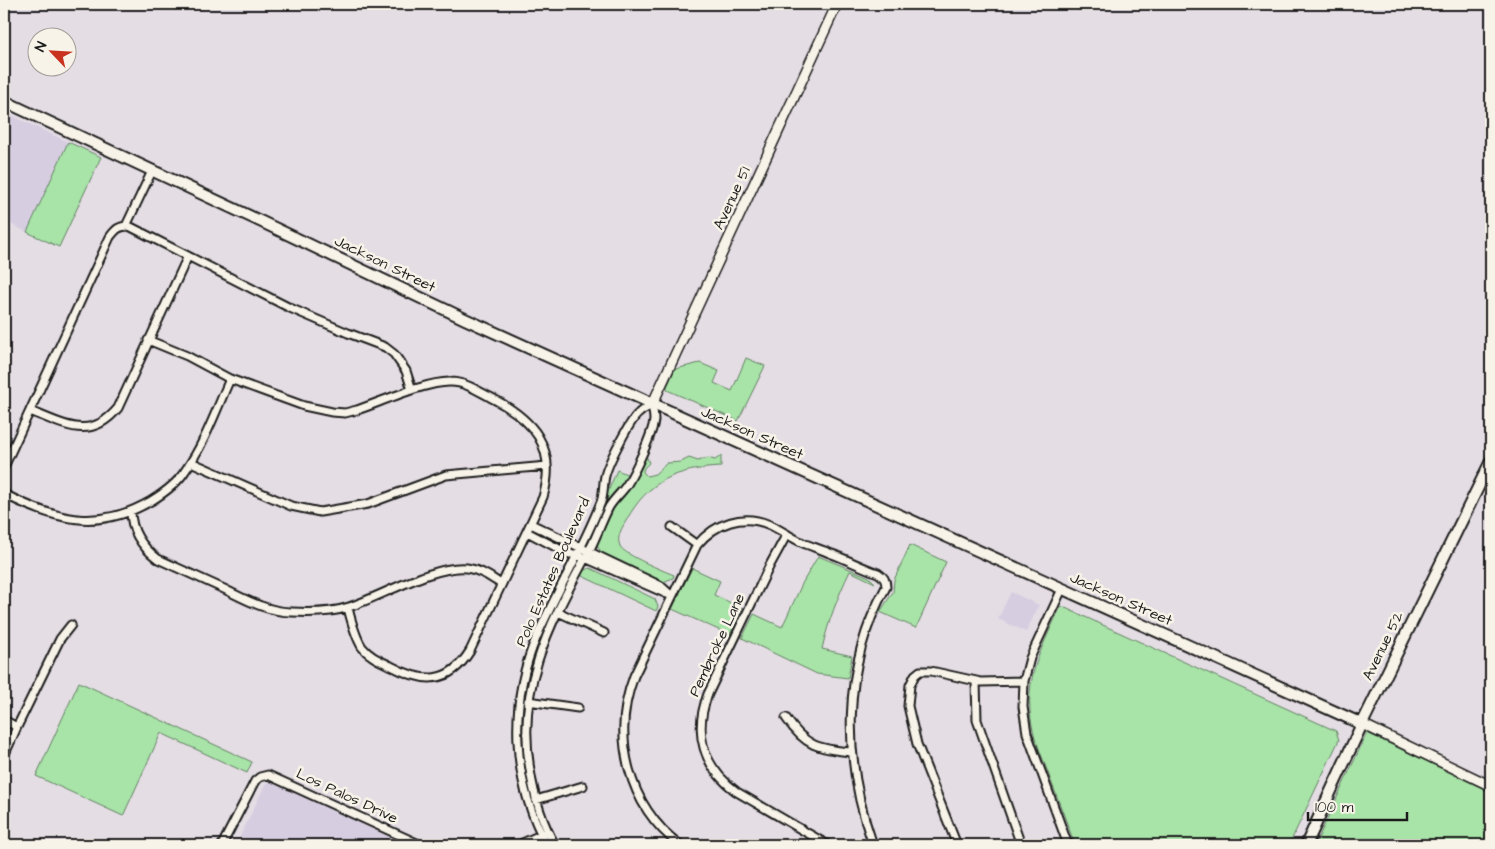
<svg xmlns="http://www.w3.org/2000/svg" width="1495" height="849" font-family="'Architects Daughter',sans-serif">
  <rect width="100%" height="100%" fill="#e4dde4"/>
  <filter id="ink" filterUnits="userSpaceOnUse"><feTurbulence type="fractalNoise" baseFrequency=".02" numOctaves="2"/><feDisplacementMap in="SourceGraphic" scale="10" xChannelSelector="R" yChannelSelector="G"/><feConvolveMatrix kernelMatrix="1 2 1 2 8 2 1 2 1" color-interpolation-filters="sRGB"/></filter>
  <g filter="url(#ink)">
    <path fill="#d7cde1" d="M4,112L68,142L27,232L4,221Z
      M1011,592L1039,605L1026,632L998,619Z
      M270,782L407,845H236L266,783Z"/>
    <path fill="#a8e3a8" stroke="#628062" d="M68,142L101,157L59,247L27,232Z
      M746,358L765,366L738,421L667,390V387L675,369L700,363L719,371L714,383L732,391Z
      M646,455L649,463L644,468L643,472L647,476L655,474L667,463L681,462L689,458L698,461L708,458L715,460L721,456V467C677,469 648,480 626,521C622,528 616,537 620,546C624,555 664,571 674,575L673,578L663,582L601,552L596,544L611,511L631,486Z
      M617,470L629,475L608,502L598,521L602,506Z
      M910,545L946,562L916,628L880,612L893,592L894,580Z
      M818,556L869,577L875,583L850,571C838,596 828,622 822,649L852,656L848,678L817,674L742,638L754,614L782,627L803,582Z
      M590,568L655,599L658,607L656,611L580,575L582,571Z
      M692,568L720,581L714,595L742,608L730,635L672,609Z
      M1061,606L1336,731L1339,740L1289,845H1075L1035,738C1020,684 1039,654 1061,606Z
      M79,682L252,762L247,773L161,733L123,816L36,776Z
      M1367,733L1491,792V845H1315Z"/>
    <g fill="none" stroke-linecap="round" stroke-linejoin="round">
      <defs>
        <path id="minor" d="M126,226L152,171
          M148,340L187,356L230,379L304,406L332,412L345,413L357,410C381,402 427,381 451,382C465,382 478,391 490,397C533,419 558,447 543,497L470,651C449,685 423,683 391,666C381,661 370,657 362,647C355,636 351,620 348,608
          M30,411C64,424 90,442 118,408L188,256
          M191,462L291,506L320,512L368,504L446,475L547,466
          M4,467L110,237C116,229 119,226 129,226L290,308L348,333L385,347L394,354L406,371L412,390
          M4,494C55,520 98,532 151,501C164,493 177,484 185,471C204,445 217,408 230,379
          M131,511C131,531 142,547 158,559C180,569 202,579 224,589C245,599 267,612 292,612C310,613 331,613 349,607C380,597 436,564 467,568C481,570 490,577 501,584
          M531,524L661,586L672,596
          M672,527L697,545
          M527,532L569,554H576L667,594
          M787,534L770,565L708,694C693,733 703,767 737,792L828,845
          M1062,589L1030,658L1024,681L1023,707L1027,733L1068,845
          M558,612L604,633
          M976,681L977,720L1021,845
          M528,701L578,708
          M786,718C805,746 818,749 851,752
          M4,720L17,727L4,756
          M17,727L60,639L71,625
          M536,800L583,786
          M222,845L255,781L260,777L268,775L421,845
          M518,845L545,833
          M547,845C512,782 508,703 537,636C557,591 583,548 601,502C604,494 603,484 605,476C608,463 630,420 639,413C643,409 648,407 652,405C653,410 654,415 654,420C653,433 634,474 626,486C621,493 614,499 609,507C603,519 598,532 592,545C553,619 515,682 530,770C534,796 542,822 555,845
          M680,845C628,806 611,736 634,676L697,545C715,523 743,513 770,525C781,530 792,538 803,543C813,547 823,550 832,554C848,560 863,568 878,573C884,577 886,580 886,587C841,668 843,760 873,845
          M957,845L917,744L908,706L910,685L915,675L920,671H931L981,682L1024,681"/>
        <path id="tertiary" d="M652,405L837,4
          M1362,724L1491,786"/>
        <path id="secondary" d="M4,101L262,222L465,319L1362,724
          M1306,845L1362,724L1491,461"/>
      </defs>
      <use href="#minor" stroke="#1c1c1c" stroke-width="11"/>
      <use href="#tertiary" stroke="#1c1c1c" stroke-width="12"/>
      <use href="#secondary" stroke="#1c1c1c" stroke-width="14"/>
      <use href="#minor" stroke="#f7f3e8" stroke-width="7"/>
      <use href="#tertiary" stroke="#f7f3e8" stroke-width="9"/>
      <use href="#secondary" stroke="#f7f3e8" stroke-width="10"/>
    </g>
  </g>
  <g text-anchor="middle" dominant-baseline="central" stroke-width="5" stroke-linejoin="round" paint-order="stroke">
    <g font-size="15" fill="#1c1c1c" stroke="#f7f3e8">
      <text transform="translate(732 198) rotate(-65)">Avenue 51</text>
      <text transform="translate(385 264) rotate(26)">Jackson Street</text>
      <text transform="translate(752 433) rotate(24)">Jackson Street</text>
      <text transform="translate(553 572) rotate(-66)">Polo Estates Boulevard</text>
      <text transform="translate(1121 599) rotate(24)">Jackson Street</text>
      <text transform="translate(717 645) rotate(-65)">Pembroke Lane</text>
      <text transform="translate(1383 646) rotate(-64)">Avenue 52</text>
      <text transform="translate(347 796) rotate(25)">Los Palos Drive</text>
    </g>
  </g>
  <rect width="1495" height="849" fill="none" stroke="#f7f3e8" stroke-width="20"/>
  <rect x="10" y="10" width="1475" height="829" fill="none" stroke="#1c1c1c" stroke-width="2" filter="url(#ink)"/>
  <g transform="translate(52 52) rotate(295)"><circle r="24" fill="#f7f3e8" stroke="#9f9d96"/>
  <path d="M0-4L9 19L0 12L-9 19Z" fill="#c8321e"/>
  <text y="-8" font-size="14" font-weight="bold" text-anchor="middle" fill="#1c1c1c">N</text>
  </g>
  <path d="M1308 812v8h99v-8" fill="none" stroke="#1c1c1c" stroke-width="2.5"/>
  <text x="1315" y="812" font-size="15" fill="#1c1c1c" stroke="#f7f3e8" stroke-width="4" paint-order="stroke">100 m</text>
</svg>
